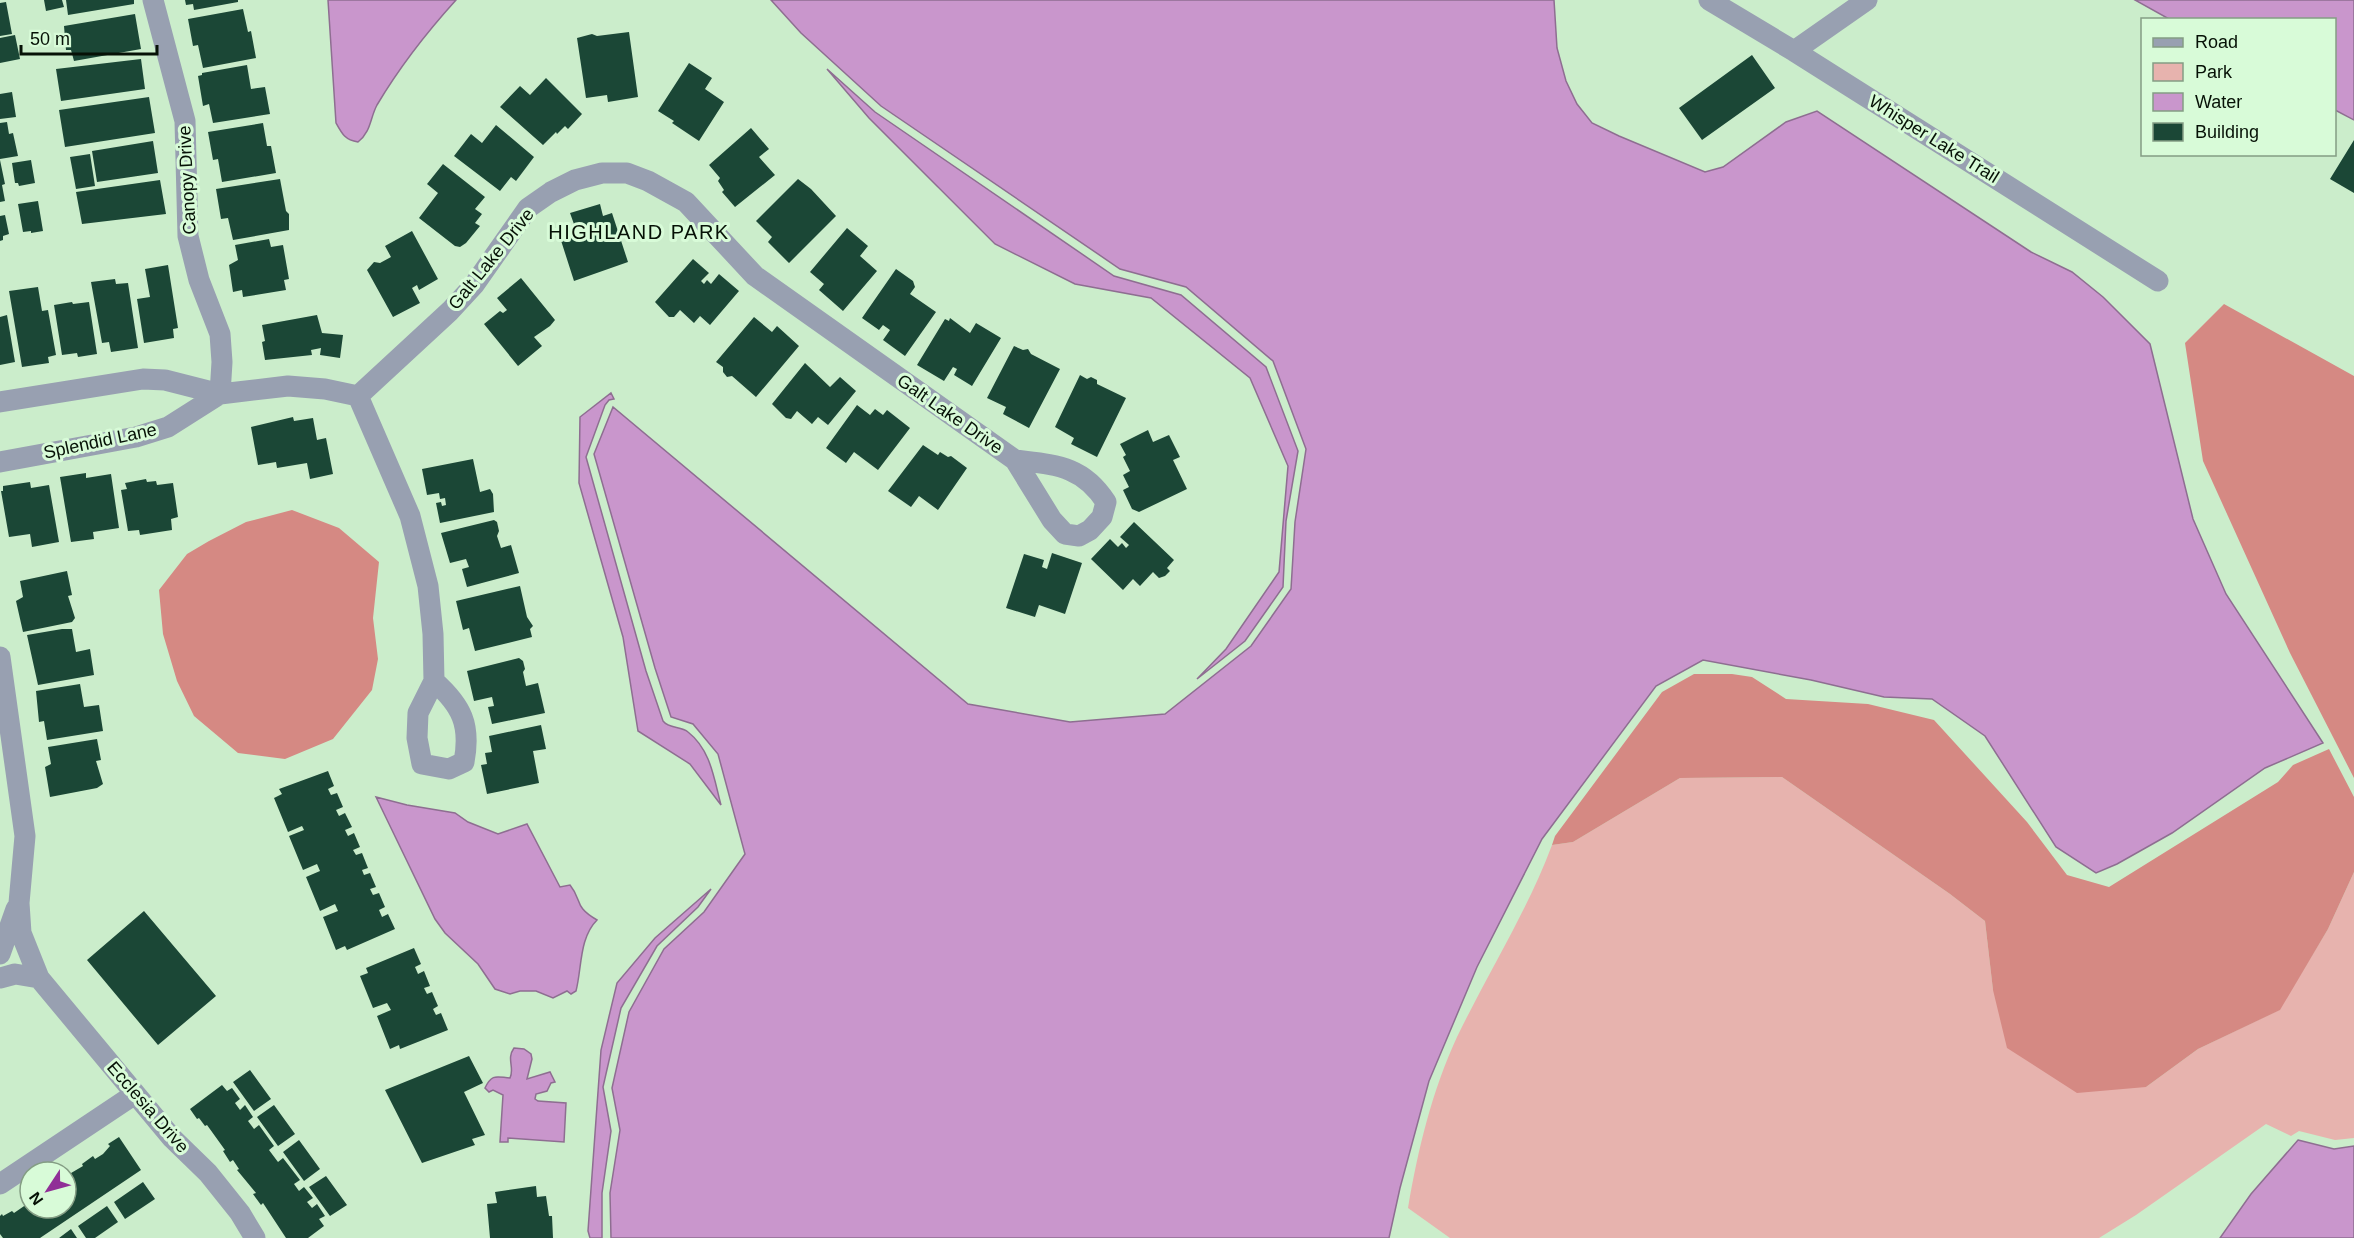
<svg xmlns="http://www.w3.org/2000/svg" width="2354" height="1238" font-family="Helvetica,sans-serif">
  <rect width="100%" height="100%" fill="#cbedcb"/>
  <path fill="#e7b3ae" d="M1782,777L1950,894L1985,921L1993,990L2146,1087L2198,1049L2279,1010L2328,929L2354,872V1138L2335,1140L2299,1131L2291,1136L2266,1124L2136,1215L2099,1238H1450L1408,1208C1418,1149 1432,1091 1457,1037C1488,973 1527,912 1552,845L1573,842L1680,778Z"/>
  <path fill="#d58983" d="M2224,304L2354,376V778L2290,653L2203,461L2185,343Z
    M292,510L339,528L379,562L373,618L378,659L372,690L333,739L285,759L238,753L194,716L177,681L163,634L159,590L187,554L209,541L246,522Z
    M1694,674H1732L1752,677L1786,699L1868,704L1934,720L2027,822L2067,875L2109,887L2278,782L2293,765L2329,749L2354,797V872L2328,929L2280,1010L2198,1049L2146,1087L2077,1093L2007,1048L1993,990L1985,921L1950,894L1782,777L1680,778L1573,842L1552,845L1555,836L1662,692Z"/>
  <path fill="#c996cc" stroke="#8e6e91" stroke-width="1.5" d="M328,0H456C427,32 399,68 377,105C370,118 371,132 358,142C345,140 342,134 336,123Z
    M771,0H1554L1557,48L1566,81L1577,104L1592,123L1619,136L1705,172L1723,167L1786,122L1817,111L2031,252L2072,272L2103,297L2150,344L2193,519L2226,594L2323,743L2265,768L2172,833L2117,864L2096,873L2056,847L1985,736L1932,699L1884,697L1811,680L1703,660L1656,686L1542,839L1477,967L1429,1081L1400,1188L1389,1238H611L610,1193L620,1130L612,1088L629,1012L664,949L704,912L745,854L718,754L693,724L671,717L655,668L594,454L613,407L968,704L1070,722L1165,714L1251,646L1291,589L1295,522L1306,449L1273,361L1186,287L1120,269L881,106L801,33Z
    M2135,0H2354V120L2335,110L2334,20L2169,19Z
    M827,69L875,112L1114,276L1181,295L1266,367L1298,451L1286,521L1283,587L1245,641L1197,679L1226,649L1279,572L1288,466L1250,378L1151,298L1075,284L995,244L869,118Z
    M611,393L614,399L609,400L605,405L586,457L646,671L663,721C669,729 681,726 688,732C711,750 714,779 721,805L690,764L638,731L623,637L579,483L580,417Z
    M376,797L407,805L455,813L468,822L498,834L527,824L560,887L570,885C583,901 573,906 597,920C579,938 582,968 576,991L571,994L567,991L553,998L536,991H520L510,994L495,989L478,964L445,933L435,919Z
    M711,889L698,907L657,946L621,1008L603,1087L611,1131L602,1193V1238H590L588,1231L601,1050L617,983L655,938Z
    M514,1048L524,1049L531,1054L532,1059L527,1079L550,1072L555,1082L551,1083L547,1091L536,1094L535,1099L538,1101L566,1103L564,1142L508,1138V1142H500L503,1095L493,1090L489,1092L485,1088C492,1073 497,1077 510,1078C515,1068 506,1059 514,1048Z
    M2298,1140L2334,1149L2354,1146V1238H2220L2251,1194Z"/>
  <path fill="#1b4736" d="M44,0H62L64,7L46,11Z
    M66,0H134V4L68,15Z
    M185,0H238V2L194,10L193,4L186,5Z
    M6,2L12,34L0,36V3Z
    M243,9L248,32L251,31L256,58L203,68L198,45L193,46L188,19Z
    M135,14L141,49L74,61L71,50H66L64,26Z
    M629,32L638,97L608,102L607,95L586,98L577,38L592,34L597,36Z
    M15,35L20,59L0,63V38Z
    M1752,55L1775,88L1702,140L1679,108Z
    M141,59L145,89L61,101L56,69Z
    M689,63L712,78L705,89L724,102L699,141L672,123L674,121L658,111Z
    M247,65L251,89L265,87L270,114L213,123L209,104L203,106L198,76L202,75V73Z
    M546,78L582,114L568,129L565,126L557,134L556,132L543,145L500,107L520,86L530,95Z
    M12,92L16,117L0,119V94Z
    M149,97L155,133L65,147L59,110Z
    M7,122L9,134L13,133L18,156L0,159V123Z
    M263,123L267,146H271L276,173L222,182L218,159L213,160L208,132Z
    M496,125L534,157L516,181L511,177L500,191L454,156L471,134L482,143Z
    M751,128L769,149L759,157L775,175L735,207L722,192L724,190L718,181L720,178L709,165Z
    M2354,140V193L2330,179Z
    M153,141L158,173L97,182L92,151Z
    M90,154L95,186L76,189L70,157Z
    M0,160L5,184L2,185L5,201L0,202Z
    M31,160L35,183L19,186L18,183H15L12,163Z
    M443,164L485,197L475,209L482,214L475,223L480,226L466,243L460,247L455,246L419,218L438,193L427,184Z
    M280,179L286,211L289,214V230L233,240L228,218L221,219L216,189Z
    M798,179L811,189L836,216L789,263L768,242L772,237L756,221Z
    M160,180L166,214L82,224L76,192Z
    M38,201L43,231L31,233V231L23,232L18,204Z
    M600,204L603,216L612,213L628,262L574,281L557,228L570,224L571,228L575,227L570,213Z
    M5,215L9,234L3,236V240L0,241V216Z
    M847,228L868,246L860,256L877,271L843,311L819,290L824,284L810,272Z
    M412,231L438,279L419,290L417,285L412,288L420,303L393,317L367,270L374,262L380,263L391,257L385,246Z
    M269,239L271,247L283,245L289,279L284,280L286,290L243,297L242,290L233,292L229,265L238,260L235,245Z
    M693,259L709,273L701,281L704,284L707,280L711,284L719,274L739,291L710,325L700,316L694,323L680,310L674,317H669L655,302Z
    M168,265L178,328L173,329L174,338L144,343L137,299L150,297L145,269Z
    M896,269L913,281L915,287L910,294L936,312L905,356L883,340L890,330L883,325L879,330L862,318Z
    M521,278L555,320L550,326L534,337L542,346L518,366L484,324L500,311L503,313L507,310L497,298Z
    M115,279L116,284L128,283L138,348L111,352L109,342L102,343L91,282Z
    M38,287L42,311L48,310L56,355L48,357L49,363L22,367L9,291Z
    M72,302L73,304L89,302L97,354L78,357L77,353L62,355L54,305Z
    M7,315L15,362L0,365V317Z
    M317,315L322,333L343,335L340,358L320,355L321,348L311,350L312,355L265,360L262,342L265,341L262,325Z
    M754,317L772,332L777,326L799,346L756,397L732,376L727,377L723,372V367L716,362Z
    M950,318L970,333L976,323L1001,338L972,386L954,375L957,369L953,367L944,381L917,365L945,319L949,321Z
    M1014,346L1023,350L1028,349L1031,354L1060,369L1029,428L1003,414L1006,407L987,398Z
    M805,363L830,387L840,377L856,391L828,425L818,417L812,424L797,411L791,419L786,418L772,404Z
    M1080,375L1087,379L1091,377L1097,380V384L1126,398L1097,457L1071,444L1074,438L1055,427Z
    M857,405L870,415L875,409L883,415L887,410L910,428L878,470L854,452L846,463L826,448Z
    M293,417L294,421L313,418L317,440L326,438L333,474L310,479L307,463L277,468L276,462L258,465L251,427Z
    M1148,430L1153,442L1169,435L1180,457L1173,460L1187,489L1139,512L1132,509L1123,490L1129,487L1123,475L1130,471L1123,457L1126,455L1120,444Z
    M923,445L938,455L940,452L948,457L951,456L967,468L938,510L919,496L911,507L888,491Z
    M473,459L480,492L490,489L493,494L494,512L440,523L436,503L441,502L442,506L446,505L445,498L440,499L439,493L427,495L422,469Z
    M86,473V478L111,474L119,528L93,532L94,539L71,542L60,477Z
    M146,479L147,482L156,481L157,485L173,483L178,517L171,519L172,530L140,535L139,530L128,531L121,490L127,489L125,483Z
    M30,482L31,488L49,485L59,542L32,547L30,534L9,537L1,491H3V486Z
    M494,520L497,522L499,531L497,536L501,548L511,545L519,573L467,587L462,569L469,567L466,559L450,563L441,533Z
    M1134,522L1174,560L1167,568L1170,571L1165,576L1159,578L1153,572L1140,586L1133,579L1123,590L1091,559L1110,539L1118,547L1122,543L1126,548L1129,545L1120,537Z
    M1052,553L1082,563L1065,614L1039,605L1035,617L1006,608L1024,554L1044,560L1042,567L1047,569Z
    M67,571L72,595L68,596L75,618L72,622L23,632L16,601L23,597L20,581Z
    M520,586L527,617L533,626L530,629L532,637L475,651L469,628L463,630L456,601Z
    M62,629H72L76,652L90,649L94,675L38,685L27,635Z
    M519,658L523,661L525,669L523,672L526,686L538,683L545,713L492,724L488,707L494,706L492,697L474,701L467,671Z
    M80,684L84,707L99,705L103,731L47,740L44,721L39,722L36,691Z
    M541,725L546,749L533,751L539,783L487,794L481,765L487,764L485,753L492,752L489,736Z
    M97,739L101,760L96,761L103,784L97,788L50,797L45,767L51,764L48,747Z
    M328,771L334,786L328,789L331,795L337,793L343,807L336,810L339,816L345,813L352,827L345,830L348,836L354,833L360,847L353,850L356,855L362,853L368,868L362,870L364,875L370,873L376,887L370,889L373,895L379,893L385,907L379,910L382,917L388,914L395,929L347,950L345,946L336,950L323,917L338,911L335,904L320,911L306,877L320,871L317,864L303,870L289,836L304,830L302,826L288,832L274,798L282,794L279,789Z
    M144,911L216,996L158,1045L87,960Z
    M414,948L421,964L415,967L418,974L424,971L430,986L424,988L427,994L432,992L438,1006L433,1009L436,1015L441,1013L448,1030L400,1049L399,1045L390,1049L377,1016L391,1010L387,1003L373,1008L360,976L368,973L366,968Z
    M469,1056L483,1083L464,1092L485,1135L472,1139L475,1145L422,1163L385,1090Z
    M250,1070L271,1099L254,1111L233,1082Z
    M222,1085L227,1091L232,1088L240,1099L235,1103L240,1110L245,1105L253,1117L248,1121L254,1129L259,1125L274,1146L269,1150L278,1162L283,1158L300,1180L294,1184L299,1191L304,1187L313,1198L307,1202L312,1208L317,1204L325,1216L319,1219L324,1226L308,1238H286L263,1203L261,1205L253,1194L256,1193L237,1170L239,1169L233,1160L230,1162L223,1151L225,1150L207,1125L205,1126L199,1118L197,1119L190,1109Z
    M274,1105L295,1134L278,1146L257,1117Z
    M119,1137L141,1170L40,1238H3L0,1234V1216L2,1214L3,1216L12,1211L14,1213L30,1202V1208H66V1176L83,1166L82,1164L93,1156L95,1159L103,1154L110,1146L108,1144Z
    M299,1140L320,1169L304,1181L283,1152Z
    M326,1176L347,1205L330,1216L309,1187Z
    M143,1182L155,1199L125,1219L114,1202Z
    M536,1186L537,1197L546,1196L549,1216H552L553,1238H490L487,1204L497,1203L495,1192Z
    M107,1206L118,1222L95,1238H86L78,1226Z
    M71,1229L77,1238H59Z"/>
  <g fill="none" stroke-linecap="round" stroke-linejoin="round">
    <path stroke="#98a0b1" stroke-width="21" d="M153,0L185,121L188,236L199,280L220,334L222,362L220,394
      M1709,0L1794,51L2158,281
      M1794,51L1867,0
      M358,396L410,516L428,586L433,634L434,681L418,713L417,738L422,764L449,769L464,762C471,725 462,706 434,681
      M0,402L143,379L165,380L220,394L288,386L325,389L358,396L450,311L474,285L528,208L551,192L575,180L602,173H627L648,181L686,202L755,276L1015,460L1052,520L1065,534L1079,536L1090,530L1102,517L1106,502C1082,465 1055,465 1015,460
      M0,462L136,437L168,427L220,394
      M0,657L25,836L19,903L21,933L39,978L172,1138L208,1173L240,1213L255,1238
      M0,954L16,909
      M0,978L15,974L39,978
      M0,1184L135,1094"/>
  </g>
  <g text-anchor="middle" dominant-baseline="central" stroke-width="6" stroke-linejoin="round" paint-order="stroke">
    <g font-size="18" fill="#061106" stroke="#d8fbd8">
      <text transform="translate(1934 139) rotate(32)">Whisper Lake Trail</text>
      <text transform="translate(187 180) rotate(-93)">Canopy Drive</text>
      <text transform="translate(491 259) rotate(-51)">Galt Lake Drive</text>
      <text transform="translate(950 414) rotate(35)">Galt Lake Drive</text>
      <text transform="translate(100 441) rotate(-12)">Splendid Lane</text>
      <text transform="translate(148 1107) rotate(49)">Ecclesia Drive</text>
    </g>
    <g font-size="20" letter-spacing="1.5" fill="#061106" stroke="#d8fbd8">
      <text x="639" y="232">HIGHLAND PARK</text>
    </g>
  </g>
  <rect x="2141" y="18" width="195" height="138" fill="#d8fbd8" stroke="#849d84" stroke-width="1.5"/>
  <rect x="2153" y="38" width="30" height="9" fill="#98a0b1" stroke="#849d84" stroke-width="1.5"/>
  <text x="2195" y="48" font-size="18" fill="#061106">Road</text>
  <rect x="2153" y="63" width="30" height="18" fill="#e7b3ae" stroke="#849d84" stroke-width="1.5"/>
  <text x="2195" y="78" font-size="18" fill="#061106">Park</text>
  <rect x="2153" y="93" width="30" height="18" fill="#c996cc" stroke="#849d84" stroke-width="1.5"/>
  <text x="2195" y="108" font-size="18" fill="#061106">Water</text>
  <rect x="2153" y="123" width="30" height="18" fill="#1b4736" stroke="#849d84" stroke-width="1.5"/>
  <text x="2195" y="138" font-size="18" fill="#061106">Building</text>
  <g transform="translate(48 1190) rotate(234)"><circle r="28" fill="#d8fbd8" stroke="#849d84" stroke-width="1.5"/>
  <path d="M0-4.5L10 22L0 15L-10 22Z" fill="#902f97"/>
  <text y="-9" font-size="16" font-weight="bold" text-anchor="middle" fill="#061106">N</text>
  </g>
  <path d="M21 45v9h136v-9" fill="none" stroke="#061106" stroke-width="3"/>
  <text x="30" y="45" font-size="18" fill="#061106" stroke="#d8fbd8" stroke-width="4.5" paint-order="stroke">50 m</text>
</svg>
